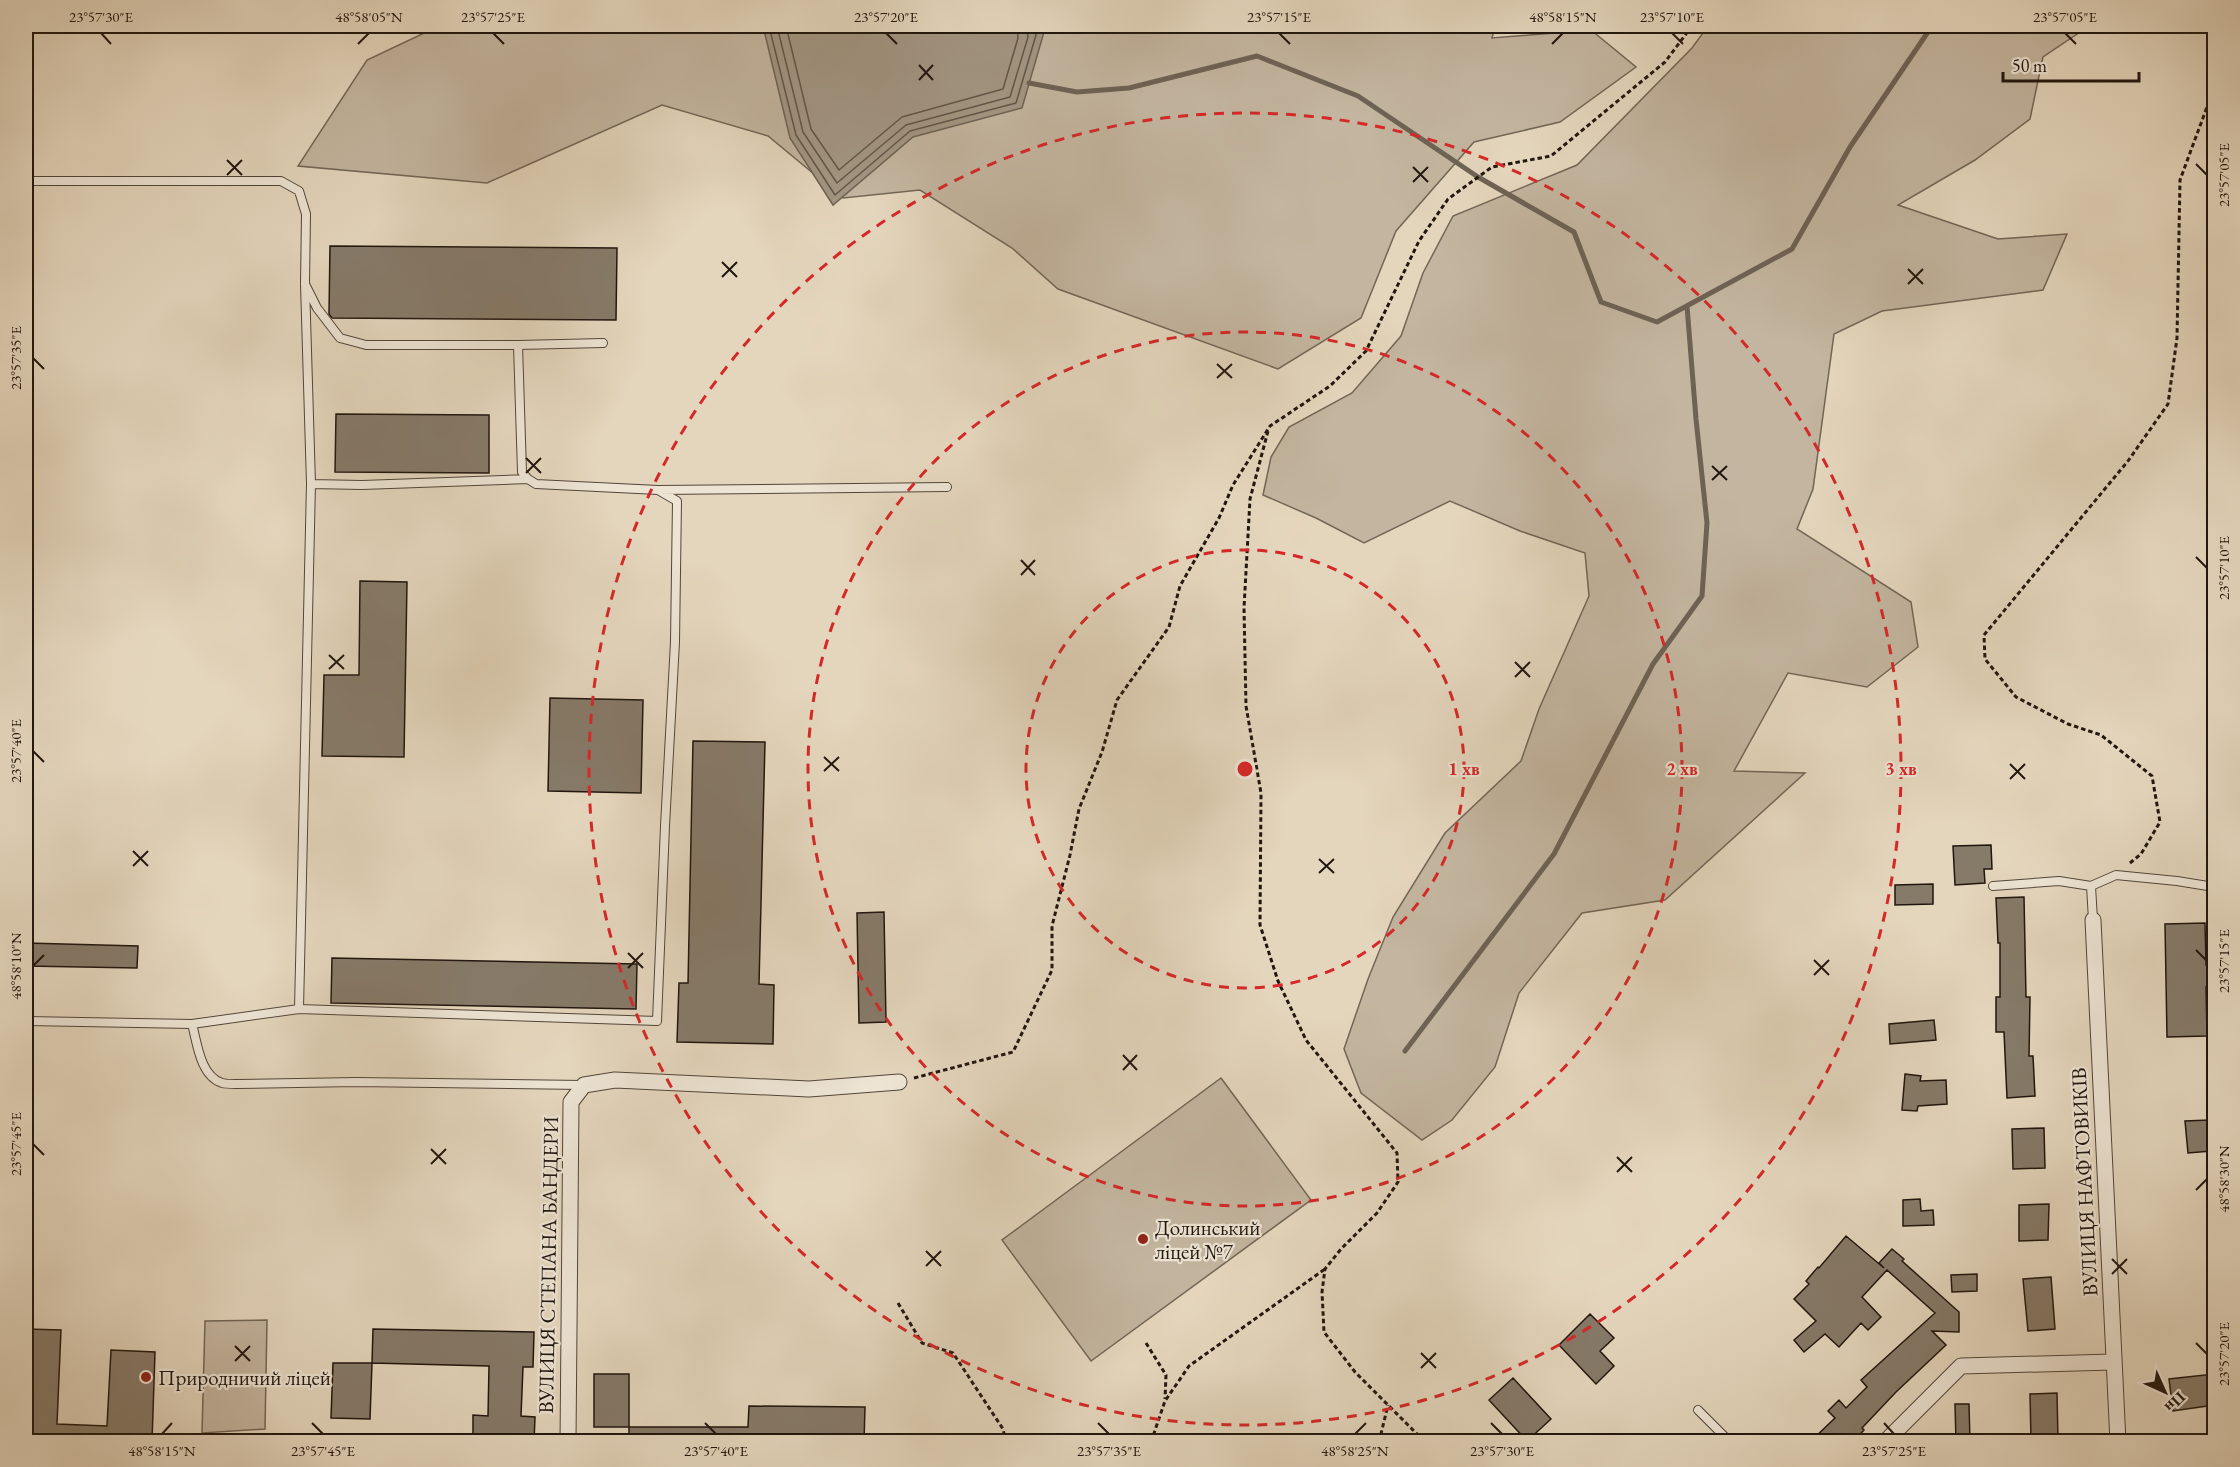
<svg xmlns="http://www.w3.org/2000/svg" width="2240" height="1467" font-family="'EB Garamond',serif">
  <rect width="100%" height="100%" fill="#e4d6bd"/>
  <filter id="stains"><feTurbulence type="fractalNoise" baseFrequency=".00333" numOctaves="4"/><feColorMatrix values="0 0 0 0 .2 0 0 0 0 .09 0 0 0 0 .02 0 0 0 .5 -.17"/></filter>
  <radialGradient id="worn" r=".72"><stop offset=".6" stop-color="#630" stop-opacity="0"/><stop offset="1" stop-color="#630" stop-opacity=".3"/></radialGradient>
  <path fill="#c3b59f" stroke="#726656" stroke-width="1.5" d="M439,26H1495L1492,38L1591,30L1636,67L1560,122L1474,142L1396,231L1361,318L1278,369L1058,289L1012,248L920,190L843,198L768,136L662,105L487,183L298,166L367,60Z
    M1708,26H2089L2043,57L2030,119L1975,160L1898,205L1998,239L2067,234L2043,290L1882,311L1834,334L1813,489L1797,529L1911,602L1918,647L1867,687L1788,673L1734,771L1805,773L1665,900L1582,913L1519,993L1495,1067L1452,1120L1422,1140L1361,1093L1344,1049L1368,979L1393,917L1445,833L1521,761L1539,709L1589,596L1585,553L1520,531L1450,501L1364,543L1316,518L1263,495L1271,457L1289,427L1352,393L1401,336L1423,273L1453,216L1577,165L1692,48Z
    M1221,1078L1311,1200L1091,1361L1002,1240Z
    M267,1320L265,1429L202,1433L205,1321Z"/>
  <path fill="#a29582" stroke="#6e6254" stroke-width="1.5" d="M763,26H1037L1044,32L1022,108L913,137L833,205L790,138Z"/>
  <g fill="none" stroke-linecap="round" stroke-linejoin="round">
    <path stroke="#625648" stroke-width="1.5" d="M769,26L796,135L835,195L910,131L1016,103L1036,35L1033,26
      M777,26L803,132L837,183L906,125L1010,97L1028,37L1026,26
      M786,26L811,129L839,170L902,117L1003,89L1018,38L1017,26"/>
    <path stroke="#6e6254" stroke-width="5" d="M1029,83L1077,92L1129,88L1257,56L1358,96L1478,177L1574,232L1601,302L1657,322L1792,249L1850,147L1932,26
      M1405,1051L1554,854L1653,664L1702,596L1707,523L1696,419L1687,306"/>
  </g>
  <path fill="#867a69" stroke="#21160e" stroke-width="1.5" d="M330,246L617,248L616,320L332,318L329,314Z
    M336,414L489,415V473L335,472Z
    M360,581L407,582L404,757L322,756L324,675H359Z
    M550,698L643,700L641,793L548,791Z
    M693,741L765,742L759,984L774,985L773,1044L677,1042L679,983H688Z
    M1991,845L1992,869H1984L1985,883L1955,885L1953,846Z
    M1933,884V904L1895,905V885Z
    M2024,897L2026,997H2030L2029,1056H2033L2035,1096L2007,1098L2004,1032H1996V997H2000V943H1998L1996,898Z
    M884,912L886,1022L859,1023L857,913Z
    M2205,923L2206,965H2212V987H2206L2207,1036L2167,1037L2165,924Z
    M26,943L138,946L137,968L26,966Z
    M332,958L637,964L636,1009L331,1003Z
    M1934,1020L1936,1040L1890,1044L1889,1024Z
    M1905,1074L1921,1076L1920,1081L1946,1080L1947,1104L1918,1106L1917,1111L1902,1110Z
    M2209,1120L2211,1151L2188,1153L2185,1121Z
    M2044,1128L2045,1168L2013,1169L2012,1129Z
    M1920,1199L1921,1211L1933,1210L1934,1225L1903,1226V1200Z
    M2049,1204L2048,1240L2019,1241V1205Z
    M1846,1236L1884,1268L1879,1263L1892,1249L1904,1259L1902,1261L1959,1312V1332L1932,1331L1946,1345L1896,1392L1862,1428L1864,1430L1853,1442H1810L1835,1418L1828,1411L1839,1400L1846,1408L1867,1387L1861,1380L1935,1313L1887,1270L1862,1297L1881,1317L1868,1330L1861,1323L1839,1347L1825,1334L1804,1352L1794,1340L1816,1321L1794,1299L1809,1284L1806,1281L1818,1267L1819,1268Z
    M1977,1274V1291L1952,1292L1951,1275Z
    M2051,1277L2055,1329L2028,1331L2023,1279Z
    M1590,1314L1614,1338L1600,1351L1614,1366L1596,1384L1559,1345Z
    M26,1329L61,1330L57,1424L107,1426L111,1350L155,1352L152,1442L56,1439V1442H26Z
    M373,1329L534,1332L533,1367H523L521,1416L535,1417L534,1442H473V1415L488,1416L489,1366L372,1363Z
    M333,1363H372L370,1419L331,1418Z
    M594,1374H629V1427H594Z
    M2214,1374V1405L2173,1411L2169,1379Z
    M1513,1378L1551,1419L1527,1441L1489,1400Z
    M2057,1393L2058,1440H2031L2030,1394Z
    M1955,1404H1969L1970,1442H1956Z
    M749,1406L865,1407L864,1442H629V1427H748Z"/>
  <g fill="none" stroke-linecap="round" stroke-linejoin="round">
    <defs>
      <path id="service" d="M26,181H281L299,191L306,214L305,284L311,484L299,1009
        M518,345L603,343
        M311,484L362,485L528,479
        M658,490L947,487
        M1993,886L2059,881L2091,886
        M2093,920L2091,886L2116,875L2177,881L2214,887
        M26,1021L192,1024C197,1042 200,1076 222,1083C226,1084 232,1084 236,1084L356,1082L584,1085
        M192,1024L299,1009L657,1021L665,826L675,642L677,501L658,490L536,484L528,479L522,472L518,345H366L340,338L317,308L305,284
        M1698,1410L1730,1442"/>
      <path id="minor" d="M2093,920L2118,1442
        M568,1442L571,1102L584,1085L615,1080L809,1089L899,1082
        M1885,1442L1961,1366L2113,1362"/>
    </defs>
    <use href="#service" stroke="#52463a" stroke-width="10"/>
    <use href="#minor" stroke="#52463a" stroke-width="17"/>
    <path stroke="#21160e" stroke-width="3" stroke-dasharray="4.5 3" stroke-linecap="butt" d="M1268,431L1250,499L1244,608L1246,706L1261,793L1260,925L1278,981L1306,1040L1397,1153L1398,1182L1377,1213L1341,1249L1325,1269L1322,1292L1324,1332L1355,1372L1425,1442
      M2130,863L2141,854L2160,822L2152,776L2101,735L2068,724L2016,697L1985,659L1984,635L2128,461L2168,404L2177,338L2180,180L2214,88
      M914,1078L1013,1052L1052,970V926L1070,855L1079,809L1102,752L1117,700L1169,627L1180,586L1219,518L1233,485L1270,426L1330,386L1366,351L1419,241L1448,199L1492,167L1551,156L1665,62L1692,26
      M898,1303L922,1343L953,1353L1003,1429L1006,1442
      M1146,1343L1166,1375L1165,1399
      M328,1442H331
      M1151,1442L1165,1401L1189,1366L1325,1269
      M1379,1442L1388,1405"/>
    <use href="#service" stroke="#ede4d4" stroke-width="8"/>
    <use href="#minor" stroke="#ede4d4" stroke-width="15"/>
  </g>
  <path fill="none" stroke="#21160e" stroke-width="2" d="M101,33L111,44M493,33L504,44M886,33L897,44M1279,33L1290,44M1672,33L1683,44M2065,33L2076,44M358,44L369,33M1552,44L1563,33M919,65L933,80M919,80L933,65M227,160L242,175M2196,164L2207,175M1413,167L1428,182M227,175L242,160M1413,182L1428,167M722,262L737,277M1908,269L1923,284M722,277L737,262M1908,284L1923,269M33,358L44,369M1217,364L1232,378M1217,378L1232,364M526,458L541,473M1712,466L1727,480M526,473L541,458M1712,480L1727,466M2196,557L2207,568M1021,560L1035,575M1021,575L1035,560M329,655L344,669M1515,662L1530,677M329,669L344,655M1515,677L1530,662M33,751L44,762M824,757L839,771M2010,764L2025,779M824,771L839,757M2010,779L2025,764M133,851L148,866M1319,859L1334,873M133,866L148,851M1319,873L1334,859M2196,950L2207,961M628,953L643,968M1814,960L1829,975M33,966L44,955M628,968L643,953M1814,975L1829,960M1123,1055L1137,1070M1123,1070L1137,1055M33,1144L44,1155M431,1149L446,1164M1617,1157L1632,1172M431,1164L446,1149M1617,1172L1632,1157M2196,1190L2207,1179M926,1251L941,1266M2112,1259L2127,1274M926,1266L941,1251M2112,1274L2127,1259M2196,1343L2207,1354M235,1346L250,1361M1421,1353L1436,1368M235,1361L250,1346M1421,1368L1436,1353M312,1423L323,1434M705,1423L716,1434M1098,1423L1109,1434M1491,1423L1502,1434M1884,1423L1894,1434M162,1434L172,1423M1355,1434L1366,1423"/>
  <g fill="none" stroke="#d62828" stroke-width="3" stroke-dasharray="10 8">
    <circle cx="1245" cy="769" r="219"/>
    <circle cx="1245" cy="769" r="437"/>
    <circle cx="1245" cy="769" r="656"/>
  </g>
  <g fill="#8f2418" stroke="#ede4d4" stroke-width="2">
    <circle cx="1143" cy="1239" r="6"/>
    <circle cx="146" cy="1377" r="6"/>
  </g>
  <g text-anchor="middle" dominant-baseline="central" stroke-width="4.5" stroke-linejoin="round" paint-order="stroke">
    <g font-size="21" fill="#21160e" stroke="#ede4d4">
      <text transform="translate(2084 1182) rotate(-93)">ВУЛИЦЯ НАФТОВИКІВ</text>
      <text transform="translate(548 1265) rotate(-89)">ВУЛИЦЯ СТЕПАНА БАНДЕРИ</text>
    </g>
    <g font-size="21" fill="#21160e" stroke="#ede4d4" text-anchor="start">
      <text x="1155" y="1227">Долинський<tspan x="1155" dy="24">ліцей №7</tspan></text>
      <text x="158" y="1377">Природничий ліцей</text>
    </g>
  </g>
  <circle cx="1245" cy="769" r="9" fill="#d62828" stroke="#ede4d4" stroke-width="3"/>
  <g font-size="18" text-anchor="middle" font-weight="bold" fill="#d62828" stroke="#ede4d4" stroke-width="4.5" stroke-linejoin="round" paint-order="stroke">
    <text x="1464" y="775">1 хв</text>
    <text x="1682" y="775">2 хв</text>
    <text x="1901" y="775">3 хв</text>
  </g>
  <rect width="2240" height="1467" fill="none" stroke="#e4d6bd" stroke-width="66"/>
  <g transform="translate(2165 1392) rotate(135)" stroke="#ede4d4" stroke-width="4.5" paint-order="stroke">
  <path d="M0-4.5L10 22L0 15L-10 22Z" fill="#21160e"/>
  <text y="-9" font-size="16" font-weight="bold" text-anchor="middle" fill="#21160e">Пн</text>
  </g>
  <path d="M2003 72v9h136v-9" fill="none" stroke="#21160e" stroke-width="3"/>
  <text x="2012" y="72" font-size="18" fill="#21160e" stroke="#ede4d4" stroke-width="4.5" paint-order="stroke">50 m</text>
  <rect x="33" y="33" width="2174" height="1401" fill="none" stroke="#21160e" stroke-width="2"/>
  <g font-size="15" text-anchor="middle" fill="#21160e">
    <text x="101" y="22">23°57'30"E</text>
    <text x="369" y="22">48°58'05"N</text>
    <text x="493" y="22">23°57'25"E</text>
    <text x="886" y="22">23°57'20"E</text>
    <text x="1279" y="22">23°57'15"E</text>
    <text x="1563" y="22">48°58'15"N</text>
    <text x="1672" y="22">23°57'10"E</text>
    <text x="2065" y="22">23°57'05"E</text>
    <text transform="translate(2224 175) rotate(-90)" y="5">23°57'05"E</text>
    <text transform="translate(16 358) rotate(-90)" y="5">23°57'35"E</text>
    <text transform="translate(2224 568) rotate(-90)" y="5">23°57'10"E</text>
    <text transform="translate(16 751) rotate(-90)" y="5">23°57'40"E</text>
    <text transform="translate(2224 961) rotate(-90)" y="5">23°57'15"E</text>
    <text transform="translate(16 966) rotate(-90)" y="5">48°58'10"N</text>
    <text transform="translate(16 1144) rotate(-90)" y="5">23°57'45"E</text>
    <text transform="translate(2224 1179) rotate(-90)" y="5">48°58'30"N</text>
    <text transform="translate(2224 1354) rotate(-90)" y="5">23°57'20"E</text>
    <text x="162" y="1456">48°58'15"N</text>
    <text x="323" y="1456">23°57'45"E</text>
    <text x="716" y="1456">23°57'40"E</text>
    <text x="1109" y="1456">23°57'35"E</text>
    <text x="1355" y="1456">48°58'25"N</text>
    <text x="1502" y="1456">23°57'30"E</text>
    <text x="1894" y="1456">23°57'25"E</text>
  </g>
  <rect width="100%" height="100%" filter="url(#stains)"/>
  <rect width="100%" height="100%" fill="url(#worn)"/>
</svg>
